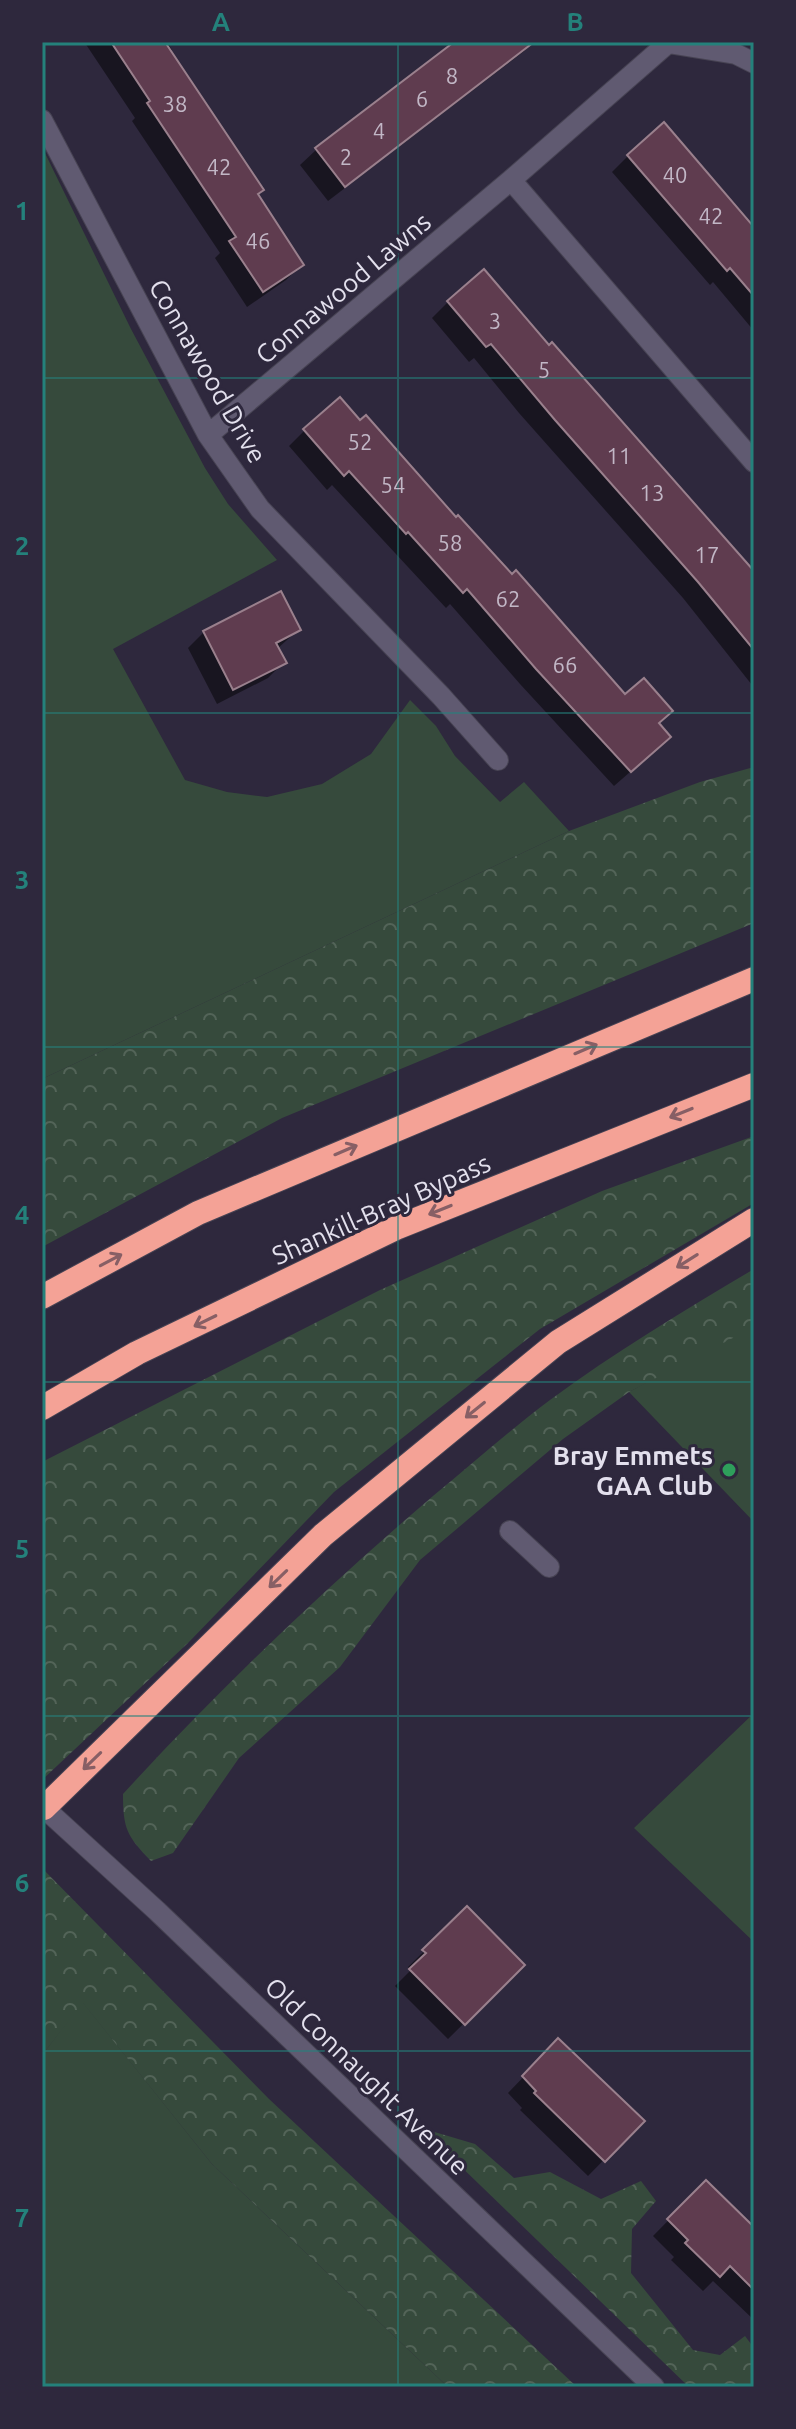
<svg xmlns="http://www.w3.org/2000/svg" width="796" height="2429" font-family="Ubuntu,sans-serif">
  <defs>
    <pattern id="forest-crowns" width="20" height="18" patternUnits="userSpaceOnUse" patternTransform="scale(2)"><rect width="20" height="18" fill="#364a3c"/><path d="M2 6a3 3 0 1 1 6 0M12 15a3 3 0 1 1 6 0" fill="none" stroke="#536458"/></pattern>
  </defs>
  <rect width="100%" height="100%" fill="#2e283d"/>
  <path fill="#364a3c" d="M42,147L131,329L205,468L228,504L277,560L113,649L185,780L227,792L267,797L322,784L371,754L410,700L436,726L455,756L500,802L524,782L569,831L42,1079Z
    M754,1323V1522L629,1392Z
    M754,1713V1942L634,1828Z
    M42,1951L212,2164L448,2387H42V2055L71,2017Z"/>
  <path fill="url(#forest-crowns)" d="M754,767V923L282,1118L42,1247V1079L569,831L700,782Z
    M754,1136V1203L540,1329L334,1492L188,1643L42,1780V1462L380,1290L602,1191Z
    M754,1269V1327L629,1392L563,1439L420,1560L340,1667L239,1758L173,1853L151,1861C127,1836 123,1829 123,1794C220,1688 324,1589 433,1496C472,1464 510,1430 550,1400C615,1352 685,1310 754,1269Z
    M42,1868L269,2099L577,2387H448L212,2164L83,2003L42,2055Z
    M421,2128L475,2144L514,2178L550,2172L601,2199L641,2181L656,2201L632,2229L631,2273L693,2350L720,2355L745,2336L754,2348V2387H689Z"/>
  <path fill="#0007" d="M86,42H167L172,50L170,52L256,196L302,264L286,280L247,307L215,258L220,253L132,121L135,118L85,43Z
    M456,42H533L523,52L328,201L300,165L316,150Z
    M628,156L754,231V331L713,282L710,285L612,172Z
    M448,302L754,578L752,685L683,598L519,413L474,358L469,362L432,318Z
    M304,431L456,520L625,697L657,724L653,752L614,786L520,684L450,604L446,608L332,485L327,490L289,446Z
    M298,630L277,649L284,662L268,678L217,704L188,648L204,632Z
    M467,1909L523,1965L448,2039L395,1986L411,1970L408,1967Z
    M558,2041L642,2121L588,2176L520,2110L522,2108L508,2093Z
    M706,2182L754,2229V2320L713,2281L703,2291L671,2260L674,2257L653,2236Z"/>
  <path fill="#5f3c4f" stroke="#9a808d" stroke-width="2" d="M111,42H165L264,190L258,194L304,265L263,292L229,241L236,237L147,103L150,101Z
    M454,42H534L345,187L315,148Z
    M664,122L754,227V296L730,268L727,271L627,155Z
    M484,269L549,345L552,342L754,571V650L698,582L555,420L491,344L486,347L447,301Z
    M340,397L360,420L366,415L456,517L458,515L512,574L516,570L625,694L644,678L673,711L659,723L671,737L631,772L536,669L467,589L463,593L408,532L406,534L349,471L344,476L303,429Z
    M281,591L301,630L276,643L287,663L233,690L203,631Z
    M467,1906L525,1965L465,2025L409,1969L426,1953L422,1950Z
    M558,2038L645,2121L605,2162L534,2093L536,2091L522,2076Z
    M706,2180L754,2227V2290L730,2266L720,2277L685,2243L688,2240L667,2219Z"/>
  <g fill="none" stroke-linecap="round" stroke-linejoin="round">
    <defs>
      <path id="service" d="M510,1531L549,1567"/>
      <path id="minor" d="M42,120L208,435L260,509L441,696L498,760
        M511,180L754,462
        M208,435L511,180L668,43L736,54L754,63"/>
      <path id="tertiary" d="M42,1806L157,1911L654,2387"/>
      <path id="motorway" d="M42,1297L198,1213L754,979
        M42,1408L137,1353L398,1227L754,1085
        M44,1808L323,1535L558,1342L754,1220"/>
    </defs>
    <use href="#service" stroke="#474353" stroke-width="22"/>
    <use href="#minor" stroke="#474353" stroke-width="22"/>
    <use href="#tertiary" stroke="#474353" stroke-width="22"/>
    <use href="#motorway" stroke="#474353" stroke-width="26"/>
    <use href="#service" stroke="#605a71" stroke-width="20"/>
    <use href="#minor" stroke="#605a71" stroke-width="20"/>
    <use href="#tertiary" stroke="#605a71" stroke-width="20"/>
    <use href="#motorway" stroke="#f4a296" stroke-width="24"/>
  </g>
  <defs><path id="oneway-shaft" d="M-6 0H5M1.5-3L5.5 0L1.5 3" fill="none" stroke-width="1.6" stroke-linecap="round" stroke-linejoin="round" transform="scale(2)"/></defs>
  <g stroke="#875f65">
    <use href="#oneway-shaft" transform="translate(586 1049) rotate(-23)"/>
    <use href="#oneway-shaft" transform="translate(681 1113) rotate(158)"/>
    <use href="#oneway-shaft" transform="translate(346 1150) rotate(-23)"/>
    <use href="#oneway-shaft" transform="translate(440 1210) rotate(158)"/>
    <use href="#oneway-shaft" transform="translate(111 1260) rotate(-28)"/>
    <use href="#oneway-shaft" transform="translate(687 1261) rotate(148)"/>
    <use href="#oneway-shaft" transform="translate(205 1321) rotate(154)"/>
    <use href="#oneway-shaft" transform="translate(475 1410) rotate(141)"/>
    <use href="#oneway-shaft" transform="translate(278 1579) rotate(136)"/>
    <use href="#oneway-shaft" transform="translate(92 1761) rotate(136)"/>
  </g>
  <path fill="none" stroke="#24817b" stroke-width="2" stroke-opacity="0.55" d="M398,42V2387M42,378H754M42,713H754M42,1047H754M42,1382H754M42,1716H754M42,2051H754"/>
  <circle fill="#2e9e5b" stroke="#2e283d" stroke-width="3" cx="729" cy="1470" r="8"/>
  <g text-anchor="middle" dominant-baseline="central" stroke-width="6" stroke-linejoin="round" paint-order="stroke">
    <g font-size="22" fill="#c2b7c6">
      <text x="452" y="75">8</text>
      <text x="422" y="98">6</text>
      <text x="175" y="103">38</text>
      <text x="379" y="130">4</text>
      <text x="346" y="156">2</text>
      <text x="219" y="166">42</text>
      <text x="675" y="174">40</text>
      <text x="711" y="215">42</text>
      <text x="258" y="240">46</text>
      <text x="495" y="320">3</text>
      <text x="544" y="369">5</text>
      <text x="360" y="441">52</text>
      <text x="619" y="455">11</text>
      <text x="393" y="484">54</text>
      <text x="652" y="492">13</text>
      <text x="450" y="542">58</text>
      <text x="707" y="554">17</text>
      <text x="508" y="598">62</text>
      <text x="565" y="664">66</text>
    </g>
    <g font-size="26" fill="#e3e0ed" stroke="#2e283d">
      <text transform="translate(343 288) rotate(-40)">Connawood Lawns</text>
      <text transform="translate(208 371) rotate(60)">Connawood Drive</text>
      <text transform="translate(381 1209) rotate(-24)">Shankill-Bray Bypass</text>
      <text transform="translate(367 2076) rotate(44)">Old Connaught Avenue</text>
    </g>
    <g font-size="26" font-weight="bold" fill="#e3e0ed" stroke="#2e283d" text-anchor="end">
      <text x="713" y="1455">Bray Emmets<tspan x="713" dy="30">GAA Club</tspan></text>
    </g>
  </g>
  <rect width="796" height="2429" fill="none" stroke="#2e283d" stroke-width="88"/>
  <rect x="44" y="44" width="708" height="2341" fill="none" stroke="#24817b" stroke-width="3"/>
  <g font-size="26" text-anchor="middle" font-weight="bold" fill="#24817b">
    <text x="221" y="31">A</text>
    <text x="575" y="31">B</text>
    <text x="22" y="220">1</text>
    <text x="22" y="555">2</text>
    <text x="22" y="889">3</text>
    <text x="22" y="1224">4</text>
    <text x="22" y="1558">5</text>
    <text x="22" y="1892">6</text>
    <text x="22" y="2227">7</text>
  </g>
</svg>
